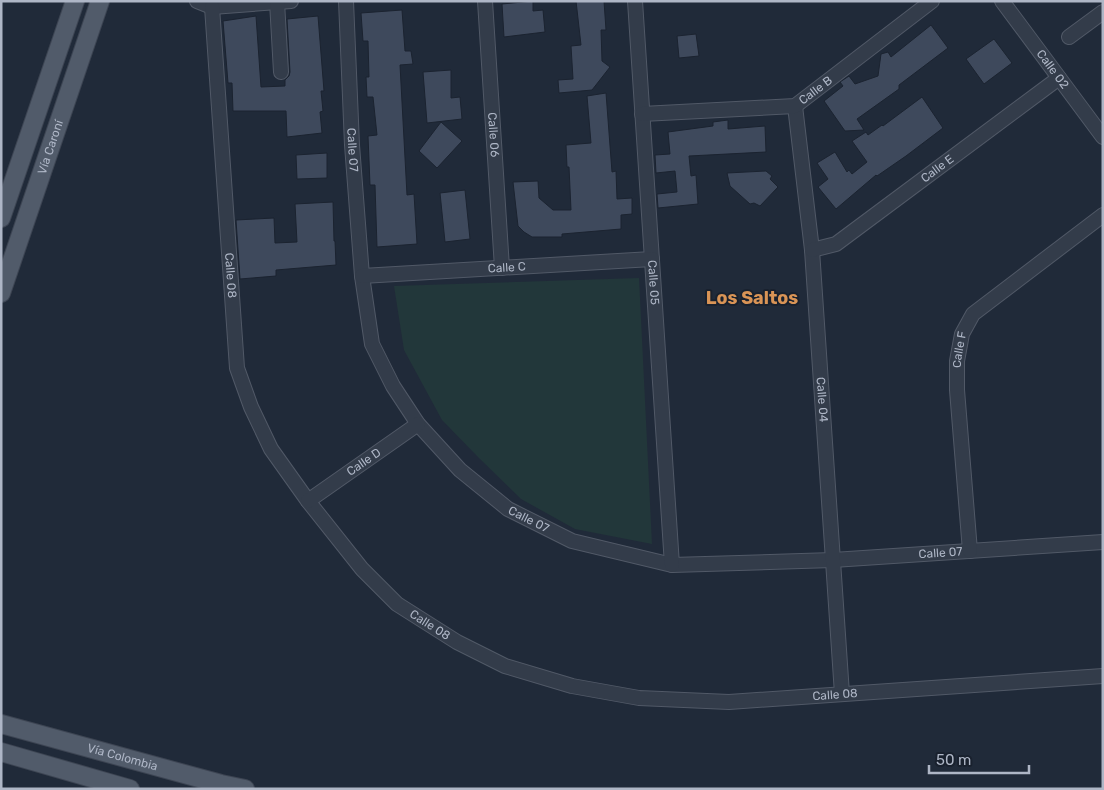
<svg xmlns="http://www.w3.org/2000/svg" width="1104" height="790" font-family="Rubik,sans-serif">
  <rect width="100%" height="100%" fill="#202a39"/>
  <path fill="#22373a" d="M639,278L652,544L575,529L521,499L479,458L442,420L404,350L394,286Z"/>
  <path fill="#3e495c" stroke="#1b2330" d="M533,1V11L543,10L545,32L504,37L502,4Z
    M576,1H604L606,30H601L602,61L610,67L592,90L559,93L558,80L573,79L571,46L581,45Z
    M402,10L405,51H411L413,64L400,65L407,195L414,194L417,244L377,247L375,185H370L368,136L377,135L373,97H367L366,77H369L368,41H363L361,13Z
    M256,16L261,87L285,86V80L289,76L290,72L287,19L318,16L324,91H321L323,111L320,112L322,133L287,137L286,111H233L232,83H228L223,21Z
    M931,25L948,48L899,85V89L857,119L864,130L845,131L824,101L843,86L840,82L849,76L855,84L878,76L881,54L888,52L891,57Z
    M696,34L699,56L679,58L677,36Z
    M994,39L1012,63L984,84L966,59Z
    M451,70V98L460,97L462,119L427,123L423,72Z
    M606,93L612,172L616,171L617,199L632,198V214L621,215V229L562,234V237H532L524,232L518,226L513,182L538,181L539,198L553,210H571L569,167H567L566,145L591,143L587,96Z
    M922,97L943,128L906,156L877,176L876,175L836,209L818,187L828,179L817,163L835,152L847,172L849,170L852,174L867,162L852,141L866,132L868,135L882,125L883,126Z
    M728,120V129L765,126L766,152L689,156L691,176L696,175L698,204L658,208L657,194L677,192L675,171L656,173L655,155L670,154L668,132L713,126V122Z
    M441,122L462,141L437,168L419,151Z
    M327,153V178L297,179L296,155Z
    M766,171L772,176L770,179L778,187L760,206L754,203L750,204L730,186L727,173Z
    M465,190L470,239L445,242L440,193Z
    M333,202L334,241H335L336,265L276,270V276L240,279L236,220L274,218L275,243L297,242L295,204Z"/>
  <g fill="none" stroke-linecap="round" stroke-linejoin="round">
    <defs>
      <g id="minor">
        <path d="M197,1L212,7L291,1"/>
        <path id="s1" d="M346,1L352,145L362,276L372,344L393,386L418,424L460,470L508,509L572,541L672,565L833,560L1103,542"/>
        <path id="s2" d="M485,1L502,268"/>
        <path id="s3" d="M635,1L672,565"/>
        <path id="s4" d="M1002,1L1103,137"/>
        <path d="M277,2L281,72"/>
        <path id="s5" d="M212,7L237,368L251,407L271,449L308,501L362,569L397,604L457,642L505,666L572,686L639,698L729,702L1103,676"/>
        <path d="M1069,37L1103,12"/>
        <path id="s6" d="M795,106L812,250L842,694"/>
        <path id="s7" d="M642,114L795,106L932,1"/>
        <path id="s8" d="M812,250L836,244L1059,78"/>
        <path id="s9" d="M362,276L652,259"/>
        <path id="s10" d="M308,501L418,424"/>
        <path id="s11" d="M970,551L957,390V361L962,334L973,314L1103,215"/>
      </g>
      <g id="major">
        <path d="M1,218L75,1"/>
        <path id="s12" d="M1,293L100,1"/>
        <path id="s13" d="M1,724L221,784L245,789"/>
        <path d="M1,752L130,789"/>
      </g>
    </defs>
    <use href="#minor" stroke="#515967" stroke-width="16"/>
    <use href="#major" stroke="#3d4553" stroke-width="20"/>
    <use href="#minor" stroke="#333c4a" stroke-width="14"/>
    <use href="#major" stroke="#515b6a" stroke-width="18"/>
  </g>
  <g text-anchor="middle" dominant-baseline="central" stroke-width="4" stroke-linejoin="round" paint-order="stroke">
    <g font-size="12" fill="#aeb6c6" stroke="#19212e">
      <text stroke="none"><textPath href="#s4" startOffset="85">Calle 02</textPath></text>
      <text stroke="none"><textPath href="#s7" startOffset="179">Calle B</textPath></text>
      <text stroke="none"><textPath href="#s2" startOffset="134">Calle 06</textPath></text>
      <text stroke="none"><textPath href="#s12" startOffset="154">Vía Caroní</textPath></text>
      <text stroke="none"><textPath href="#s1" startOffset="149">Calle 07</textPath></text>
      <text stroke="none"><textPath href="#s8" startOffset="151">Calle E</textPath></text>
      <text stroke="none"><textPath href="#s9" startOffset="145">Calle C</textPath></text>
      <text stroke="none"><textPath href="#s5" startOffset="269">Calle 08</textPath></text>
      <text stroke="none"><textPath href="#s3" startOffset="282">Calle 05</textPath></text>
      <text stroke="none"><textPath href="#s11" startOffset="202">Calle F</textPath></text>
      <text stroke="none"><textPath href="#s6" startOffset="295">Calle 04</textPath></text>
      <text stroke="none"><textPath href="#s10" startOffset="68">Calle D</textPath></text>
      <text stroke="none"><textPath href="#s1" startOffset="584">Calle 07</textPath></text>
      <text stroke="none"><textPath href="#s1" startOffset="1004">Calle 07</textPath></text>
      <text stroke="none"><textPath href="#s5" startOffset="689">Calle 08</textPath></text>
      <text stroke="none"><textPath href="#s5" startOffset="1109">Calle 08</textPath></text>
      <text stroke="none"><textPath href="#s13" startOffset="126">Vía Colombia</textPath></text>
    </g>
    <g font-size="18" font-weight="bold" fill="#d99456" stroke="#19212e">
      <text x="752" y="298">Los Saltos</text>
    </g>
  </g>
  <rect width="1104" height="790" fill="none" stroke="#aeb6c6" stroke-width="5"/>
  <path d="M929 765v8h100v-8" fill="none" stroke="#aeb6c6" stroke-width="2.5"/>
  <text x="936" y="765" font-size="15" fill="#aeb6c6" stroke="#19212e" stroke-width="4" paint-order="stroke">50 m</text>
</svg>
